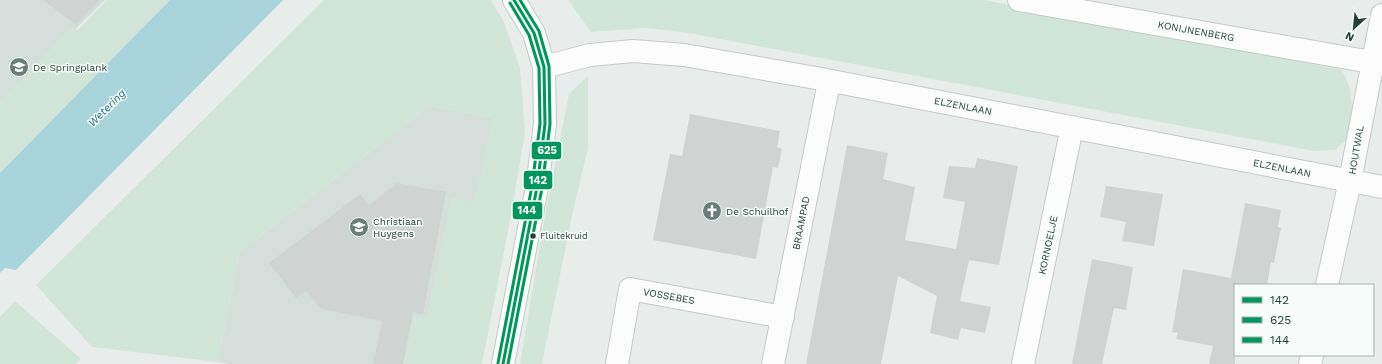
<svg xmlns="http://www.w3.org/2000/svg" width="1382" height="364" font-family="'Work Sans',sans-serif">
  <rect width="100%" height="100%" fill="#e8edeb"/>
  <path fill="#d6dedb" d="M0,0H105L0,104Z
    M430,106L493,118L475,202L452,198L427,319L414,317L404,364H230L218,362L240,252Z"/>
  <path fill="#d1e6d8" d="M107,0H170L0,173V102L72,26L78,30Z
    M324,0H491L503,20L520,68L525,133L509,226L482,364H404L414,317L427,318L452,198L475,202L492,118L430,106L240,252L218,362L92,347L36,285Z
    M568,0H984L1342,70L1350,88L1353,119L1346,140L1335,150L1314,151L689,33L645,28L591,32Z
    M588,76V148L573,211L542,364H520L546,210L569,94Z
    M15,301L81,359L75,364H0V317Z"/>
  <path fill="#a9d4db" d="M170,0H283L16,270L5,268L0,273V173Z"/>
  <path fill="#cfd4d2" d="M43,0H100L76,25Z
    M690,114L780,131L777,147L782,149L778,168L773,167L756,259L653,240L670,154L682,156Z
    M847,145L888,153L883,179L915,187L905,240L956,249L965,202L943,198L949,166L975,168L977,158L1018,166L999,265L969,260L960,301L991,307L985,333L961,328L958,340L930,333L937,296L898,276L881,364H806Z
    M397,183L446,192L423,314L413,312L403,364H373L382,321L321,309L306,291L296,298L269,263L360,194L369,205Z
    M1106,186L1163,194L1154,246L1122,241L1126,222L1100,217Z
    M1245,203L1281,210L1278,227L1281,228L1274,263L1271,262L1267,285H1235V364H1209L1213,346L1176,339L1178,333L1172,332L1183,269L1231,278Z
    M1092,259L1133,267L1126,310L1114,308L1102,364H1072Z"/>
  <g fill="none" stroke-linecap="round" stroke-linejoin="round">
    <defs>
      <path id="minor" d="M1019,0L1382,64
        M544,67L590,55L633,51L684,55L816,78L1382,187
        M1327,285L1350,181L1382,15
        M503,364L537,187L545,124L544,67L534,33L514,0
        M617,364L630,289L783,317
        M773,364L829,82
        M1023,364L1072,127
        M1310,364L1312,355"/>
    </defs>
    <use href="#minor" stroke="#c5cac8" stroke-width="24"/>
    <use href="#minor" stroke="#fcfcfc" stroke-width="22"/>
    <defs>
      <path id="bus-1" d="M503,364L537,187L545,124L544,67L534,33L514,0"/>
      <path id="bus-2" d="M508,364L542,188L550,124L549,66L539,31L520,0"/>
      <path id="bus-3" d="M498,363L532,186L540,124L539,68L529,35L510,3"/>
    </defs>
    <use href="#bus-1" stroke="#f7fbf9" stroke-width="6"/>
    <use href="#bus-2" stroke="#f7fbf9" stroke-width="6"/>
    <use href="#bus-3" stroke="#f7fbf9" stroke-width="6"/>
    <use href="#bus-1" stroke="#00965e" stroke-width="3"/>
    <use href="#bus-2" stroke="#00965e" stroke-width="3"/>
    <use href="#bus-3" stroke="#00965e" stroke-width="3"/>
  </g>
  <defs>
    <symbol id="school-disc" viewBox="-11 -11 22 22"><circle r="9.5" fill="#697e78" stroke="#f7fbf9"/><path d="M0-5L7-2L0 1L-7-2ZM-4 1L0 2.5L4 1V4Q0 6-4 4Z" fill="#fff"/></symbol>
    <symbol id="church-disc" viewBox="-11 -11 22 22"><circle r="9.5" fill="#697e78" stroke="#f7fbf9"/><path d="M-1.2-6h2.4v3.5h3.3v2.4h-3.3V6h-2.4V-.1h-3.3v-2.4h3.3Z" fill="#fff"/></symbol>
  </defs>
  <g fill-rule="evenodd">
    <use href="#school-disc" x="8" y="56" width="22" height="22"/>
    <use href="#church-disc" x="701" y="200" width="22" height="22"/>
    <use href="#school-disc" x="348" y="216" width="22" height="22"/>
  </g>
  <circle fill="#24423a" stroke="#f7fbf9" stroke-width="1.5" cx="533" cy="236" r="3.5"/>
  <g text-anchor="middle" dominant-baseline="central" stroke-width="3" stroke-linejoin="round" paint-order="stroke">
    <g font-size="9" fill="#24423a" stroke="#f7fbf9" text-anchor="start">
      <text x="540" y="236">Fluitekruid</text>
    </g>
    <g font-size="10" fill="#24423a" stroke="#f7fbf9">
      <text transform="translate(1196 31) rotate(10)">KONIJNENBERG</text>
      <text transform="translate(963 106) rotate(11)">ELZENLAAN</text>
      <text transform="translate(1356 150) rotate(-80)">HOUTWAL</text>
      <text transform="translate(1282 168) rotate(11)">ELZENLAAN</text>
      <text transform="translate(801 223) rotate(-79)">BRAAMPAD</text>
      <text transform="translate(1048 245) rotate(-78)">KORNOELJE</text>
      <text transform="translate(669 296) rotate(10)">VOSSEBES</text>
    </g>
    <g font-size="10" fill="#24423a" stroke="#f7fbf9" text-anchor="start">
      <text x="33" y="67">De Springplank</text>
      <text x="726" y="211">De Schuilhof</text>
      <text x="373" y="221">Christiaan<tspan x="373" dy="12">Huygens</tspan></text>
    </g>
    <g font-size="11" font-style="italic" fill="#1c6f80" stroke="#f7fbf9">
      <text transform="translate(107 108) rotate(-45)">Wetering</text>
    </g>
  </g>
  <g stroke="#f7fbf9" stroke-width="1.5">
    <rect x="531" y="141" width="31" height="19" rx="4" fill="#00965e"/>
    <rect x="523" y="170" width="30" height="20" rx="4" fill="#00965e"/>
    <rect x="512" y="201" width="31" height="19" rx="4" fill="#00965e"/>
  </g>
  <g font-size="11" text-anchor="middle" font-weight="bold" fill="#fff">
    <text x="547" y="154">625</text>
    <text x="538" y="184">142</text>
    <text x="527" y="214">144</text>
  </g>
  <rect x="1234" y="284" width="140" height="72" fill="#f7fbf9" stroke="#a3b1ad"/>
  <rect x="1242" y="297" width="20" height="6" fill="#00965e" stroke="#a3b1ad"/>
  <text x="1270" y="304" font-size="12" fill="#24423a">142</text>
  <rect x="1242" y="317" width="20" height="6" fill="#00965e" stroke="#a3b1ad"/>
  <text x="1270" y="324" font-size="12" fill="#24423a">625</text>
  <rect x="1242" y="337" width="20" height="6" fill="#00965e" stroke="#a3b1ad"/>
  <text x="1270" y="344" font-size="12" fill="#24423a">144</text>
  <g transform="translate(1354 28) rotate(207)" stroke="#f7fbf9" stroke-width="3" paint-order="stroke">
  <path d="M0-3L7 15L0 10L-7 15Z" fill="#24423a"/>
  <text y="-6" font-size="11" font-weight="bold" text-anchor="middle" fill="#24423a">N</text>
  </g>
</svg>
